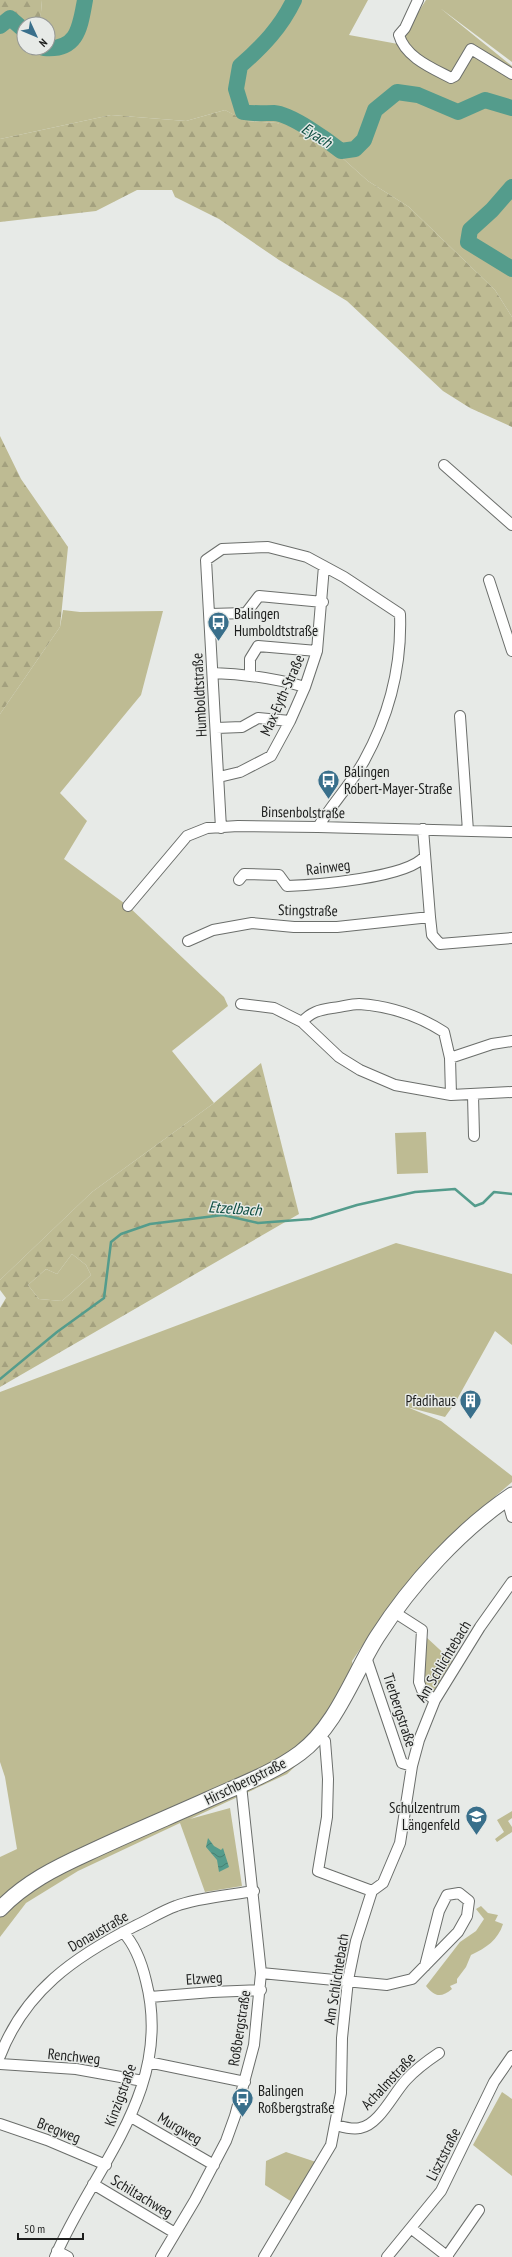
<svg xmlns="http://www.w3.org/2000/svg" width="512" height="2257" font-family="'PT Sans Narrow',sans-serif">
  <defs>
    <pattern id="forest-firs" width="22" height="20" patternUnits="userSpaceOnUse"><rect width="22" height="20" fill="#bebb93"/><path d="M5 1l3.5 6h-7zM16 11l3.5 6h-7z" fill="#a3a07e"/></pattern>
    <pattern id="water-waves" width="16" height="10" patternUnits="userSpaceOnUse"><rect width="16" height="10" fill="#549c8c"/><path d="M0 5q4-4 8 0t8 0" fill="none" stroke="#457f72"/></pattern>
  </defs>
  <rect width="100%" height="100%" fill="#e7eae7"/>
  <path fill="#bebb93" d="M42,0H368L349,35L398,44L426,0H512V62L440,8L512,66V317L495,290L409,207L368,181L330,147L277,123L245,121L225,110L186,121L111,115L0,139V20L21,37H24V48H48V24H40Z
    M63,610L80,612L163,611L141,695L60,793L87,821L64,859L128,906L224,997L228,1006L172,1051L214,1103L92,1192L0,1280V714L60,627Z
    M426,1132L428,1173L397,1174L395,1133Z
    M396,1243L512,1274V1345L495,1331L455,1403L445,1417L407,1407L441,1421L512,1476V1482L455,1531L381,1618L352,1661L356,1683L318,1745L287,1774L190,1819L230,1808L242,1886L205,1892L180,1823L78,1871L26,1903L0,1937V1857L17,1849L5,1777L0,1762V1392Z
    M72,1254L86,1265L91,1275L62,1301L39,1299L28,1285L46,1269L57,1274Z
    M425,1636L452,1661L434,1691L429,1692L422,1682Z
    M512,1811V1818L508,1821L512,1827V1832L497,1842L495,1839L504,1832L497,1820Z
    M481,1906L488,1913L498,1915L495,1921L503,1924C498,1940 486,1948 471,1955L466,1967L457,1979V1983L450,1986L452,1989C441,1998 435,1997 426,1986L460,1942L476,1931L484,1919L476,1909Z
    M502,2092L512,2099V2176L473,2145Z
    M286,2152L319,2163L297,2205L265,2185L266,2161Z"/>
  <path fill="url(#forest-firs)" fill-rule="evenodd" d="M0,0H42L40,24H24V37H21L0,20Z
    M225,110L246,121L277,123L304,132L330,147L368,181L409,207L495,290L512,317V427L470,408L443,391L347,301L279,260L219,219L175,197L172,190H137L96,211L0,222V139L111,115L186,121Z
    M0,436L21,479L68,547L60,627L0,714Z
    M261,1063L299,1214L0,1387V1308L6,1298L0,1290V1280L92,1192L214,1103ZM72,1254L86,1265L91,1275L62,1301L39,1299L28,1285L46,1269L57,1274Z"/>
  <path fill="url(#water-waves)" d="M208,1838L214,1846L221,1850L223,1848L229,1867L219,1872L217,1860L206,1847Z"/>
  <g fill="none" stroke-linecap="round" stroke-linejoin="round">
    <path stroke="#549c8c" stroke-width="2.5" d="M0,1379L57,1332L104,1298L111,1242L121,1234L150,1224L223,1215L258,1223L311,1219L357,1205L415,1192L455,1189L475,1206L483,1203L494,1192L512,1194"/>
    <path stroke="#549c8c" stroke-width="16" d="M294,0C281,27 263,46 240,66L236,89L243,112C254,114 264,113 274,113C291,114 327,140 341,151L355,149L364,140L375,110L397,92L418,95L458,112L485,100L512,108
      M0,26L10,18L24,30
      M44,48C78,51 80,27 85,0
      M512,187L492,210L470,230L468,242L512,269"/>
    <defs>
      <path id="street" d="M418,0L405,28L399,35C405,57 432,68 451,78L455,76L471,49L512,74
        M444,465L512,525
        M489,580L512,651
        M210,614L246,613L259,596L323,602
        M213,673C246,674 274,678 305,687
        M250,674V659L258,646L317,651
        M460,716L468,831
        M216,728L242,727L258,718L290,721
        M219,777L240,772L271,756L290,721L305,687L317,651L324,566
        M221,828L206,560L222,549L268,547L307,557L344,577L400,614C402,667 390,714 364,761C351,784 332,804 318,827
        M423,829L430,917
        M239,880L244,874L279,875L287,886C315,885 408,878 425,856
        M128,906L187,836L207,828L238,826L318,827L512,832
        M188,941L213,930L252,923L294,927H337L430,917L432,935L440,944L512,938
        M241,1004L274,1008L302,1022
        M512,1041L492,1044L450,1058L444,1032C419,1016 389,1006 359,1004C351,1004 341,1007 332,1008C319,1010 311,1012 302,1022L339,1057L360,1070L395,1085L451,1095L512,1092
        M450,1058L451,1095
        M473,1095L474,1136
        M507,1499L512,1517
        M394,1612L422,1630L419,1682L422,1690L435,1700
        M366,1657L402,1763L412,1766
        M318,1735L325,1741L328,1779L327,1817L318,1871L372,1891
        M261,1973L387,1985L412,1979L458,1932L467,1916L469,1901L459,1893L447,1895L439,1911L425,1966
        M150,1997L212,1992L261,1990
        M0,2056C25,1991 74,1957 135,1926C148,1920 162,1911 176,1906C196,1898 231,1895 254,1891
        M148,2062L245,2082
        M0,2064L76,2069L143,2081
        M131,2117L214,2165
        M0,2124L47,2140L106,2165
        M336,2125C343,2127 352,2130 360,2128C379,2125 393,2094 406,2080C416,2069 427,2061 439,2053
        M93,2184L175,2233
        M412,2229L448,2257
        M57,2251L68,2257
        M447,2256L479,2210
        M55,2257C94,2166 174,2090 146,1981C142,1964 135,1945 123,1932
        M161,2257L195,2200L226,2141L235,2116L254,2045L261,1973L241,1785
        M264,2257L331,2145L341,2093L342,2038L348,1980L356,1941L372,1891L383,1883L400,1843L412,1766L419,1740L435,1700L480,1627L512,1582
        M387,2257L441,2191L494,2082L512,2056"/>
      <path id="secondary" d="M0,1909C25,1883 55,1868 88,1853C128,1834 169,1817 209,1799C240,1785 273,1773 300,1753C337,1725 353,1675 377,1637C411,1584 460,1530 512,1495"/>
    </defs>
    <use href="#street" stroke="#6b6e6b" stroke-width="12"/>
    <use href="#secondary" stroke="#6b6e6b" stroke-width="17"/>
    <use href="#street" stroke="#fff" stroke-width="10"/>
    <use href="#secondary" stroke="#fff" stroke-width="15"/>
  </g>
  <defs>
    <symbol id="bus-pin" viewBox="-11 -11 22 30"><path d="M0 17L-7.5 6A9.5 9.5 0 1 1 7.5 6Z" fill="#396f8b" stroke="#e7eae7"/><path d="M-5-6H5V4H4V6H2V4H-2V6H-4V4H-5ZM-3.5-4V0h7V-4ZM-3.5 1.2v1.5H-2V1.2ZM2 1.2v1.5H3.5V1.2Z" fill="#fff"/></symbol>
    <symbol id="building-pin" viewBox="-11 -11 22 30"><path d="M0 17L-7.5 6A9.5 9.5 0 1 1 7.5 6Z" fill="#396f8b" stroke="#e7eae7"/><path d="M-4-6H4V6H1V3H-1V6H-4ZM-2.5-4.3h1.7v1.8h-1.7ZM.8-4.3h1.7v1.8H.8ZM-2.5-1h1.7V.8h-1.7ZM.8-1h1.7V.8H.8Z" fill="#fff"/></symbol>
    <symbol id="school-pin" viewBox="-11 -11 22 30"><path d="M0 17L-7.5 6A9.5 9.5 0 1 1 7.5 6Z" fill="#396f8b" stroke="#e7eae7"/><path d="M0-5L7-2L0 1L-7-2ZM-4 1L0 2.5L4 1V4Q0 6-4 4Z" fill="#fff"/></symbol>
  </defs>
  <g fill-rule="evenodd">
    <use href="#bus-pin" x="206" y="610" width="25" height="34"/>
    <use href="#bus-pin" x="316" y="768" width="25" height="34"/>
    <use href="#building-pin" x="458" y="1388" width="25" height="34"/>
    <use href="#school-pin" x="464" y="1804" width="25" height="34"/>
    <use href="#bus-pin" x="230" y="2086" width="25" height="34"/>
  </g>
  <g text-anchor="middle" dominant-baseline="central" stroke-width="3" stroke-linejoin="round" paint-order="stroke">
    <g font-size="15" fill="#1d1e1d" stroke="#e7eae7" text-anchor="start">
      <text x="234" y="613">Balingen<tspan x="234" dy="17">Humboldtstraße</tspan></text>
      <text x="344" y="771">Balingen<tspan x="344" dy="17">Robert-Mayer-Straße</tspan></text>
      <text x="456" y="1400" text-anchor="end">Pfadihaus</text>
      <text x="460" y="1807" text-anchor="end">Schulzentrum<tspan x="460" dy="17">Längenfeld</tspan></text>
      <text x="258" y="2090">Balingen<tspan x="258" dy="17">Roßbergstraße</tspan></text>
    </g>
    <g font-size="15" fill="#1d1e1d" stroke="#e7eae7">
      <text transform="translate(199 695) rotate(-93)">Humboldtstraße</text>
      <text transform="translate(282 695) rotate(-66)">Max-Eyth-Straße</text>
      <text transform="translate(303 812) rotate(1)">Binsenbolstraße</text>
      <text transform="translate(328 867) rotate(-7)">Rainweg</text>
      <text transform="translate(308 910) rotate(1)">Stingstraße</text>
      <text transform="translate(443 1661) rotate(-59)">Am Schlichtebach</text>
      <text transform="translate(400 1710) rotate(72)">Tierbergstraße</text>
      <text transform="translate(245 1781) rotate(-26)">Hirschbergstraße</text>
      <text transform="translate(98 1931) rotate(-30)">Donaustraße</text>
      <text transform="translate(204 1978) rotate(-4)">Elzweg</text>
      <text transform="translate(336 1979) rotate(-81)">Am Schlichtebach</text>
      <text transform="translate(239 2028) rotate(-81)">Roßbergstraße</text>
      <text transform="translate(74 2056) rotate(6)">Renchweg</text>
      <text transform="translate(388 2081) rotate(-47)">Achalmstraße</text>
      <text transform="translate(120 2095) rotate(-70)">Kinzigstraße</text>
      <text transform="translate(180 2128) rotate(30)">Murgweg</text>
      <text transform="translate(59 2130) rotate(21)">Bregweg</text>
      <text transform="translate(443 2154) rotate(-63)">Lisztstraße</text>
      <text transform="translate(142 2196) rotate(31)">Schiltachweg</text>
    </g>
    <g font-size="16" font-style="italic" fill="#0f4e42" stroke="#e7eae7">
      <text transform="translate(317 135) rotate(32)">Eyach</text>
      <text transform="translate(235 1208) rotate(4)">Etzelbach</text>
    </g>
  </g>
  <g transform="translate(36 36) rotate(134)"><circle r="19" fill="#e7eae7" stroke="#969896"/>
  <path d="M0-3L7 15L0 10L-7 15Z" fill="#396f8b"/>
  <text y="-6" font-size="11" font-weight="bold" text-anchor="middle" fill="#1d1e1d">N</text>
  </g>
  <path d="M18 2233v6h65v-6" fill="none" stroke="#1d1e1d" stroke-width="2"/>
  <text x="24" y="2233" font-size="12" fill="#1d1e1d" stroke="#e7eae7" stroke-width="3" paint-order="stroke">50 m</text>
</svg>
